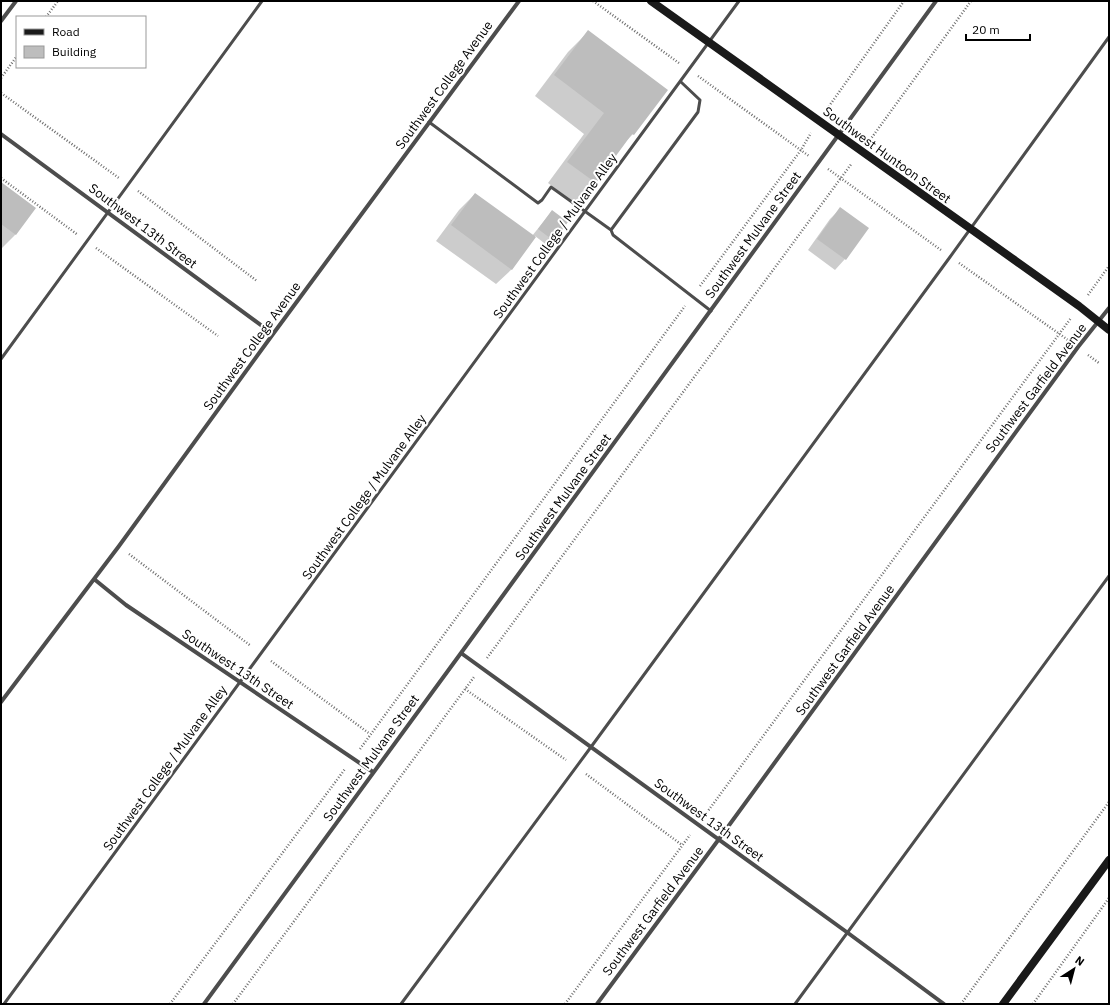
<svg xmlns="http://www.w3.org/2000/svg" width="1110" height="1005" font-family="'IBM Plex Sans',sans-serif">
  <rect width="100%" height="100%" fill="#fff"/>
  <path fill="#0003" d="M588,32L633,134L623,144L595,183L575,203L548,183L584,134L535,96L568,52Z
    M1,184L34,208L15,235L1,249Z
    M475,194L532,236L552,211L567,222L548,246L535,236L512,269L496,284L436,241L459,210Z
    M841,208L845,259L835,270L808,250L830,219Z"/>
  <path fill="#bdbdbd" d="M588,30L668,90L634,135L632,134L596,183L567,162L604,113L554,75Z
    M1,182L36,208L16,235L1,224Z
    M475,193L536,237L512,270L451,225Z
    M840,207L869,228L846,260L817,239Z
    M552,210L568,222L554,241L538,229Z"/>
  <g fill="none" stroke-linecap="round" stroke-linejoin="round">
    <path stroke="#6f6f6f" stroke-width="2.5" stroke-dasharray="1 2" stroke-linecap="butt" d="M593,1L679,63
      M46,17L58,1
      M698,76L809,156
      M1,78L17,56
      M1,93L119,178
      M827,109L904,1
      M870,140L971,1
      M828,169L941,250
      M1,178L78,235
      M138,191L257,281
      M96,248L218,336
      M959,263L1068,340
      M700,286L801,150L811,133
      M1088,295L1109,266
      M1088,355L1099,363
      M129,554L251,646
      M487,658L852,163
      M271,661L370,734
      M465,689L566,760
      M360,749L685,306
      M586,774L682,845
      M705,815L1071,318
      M170,1004L345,769
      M233,1004L474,677
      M565,1004L690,835
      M961,1004L1109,802
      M1033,1004L1109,898"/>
    <path stroke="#4d4d4d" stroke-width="3" d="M681,82L700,100L698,112L611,230L613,235L711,311
      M429,122L538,203L542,200L551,187L611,230
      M1,359L262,1
      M4,1004L739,1
      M401,1004L591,747L950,257L1109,37
      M795,1004L1109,576"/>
    <path stroke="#4d4d4d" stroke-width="4" d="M1,21L16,1
      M1,134L273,334
      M94,579L126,605L373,772
      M461,653L848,933L944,1004
      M1,702L119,546L273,334L519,1
      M204,1004L461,653L936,1
      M597,1004L719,839L1078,347L1109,308"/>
    <path stroke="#1a1a1a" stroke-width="8" d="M651,1L1079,306L1109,330
      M1003,1004L1109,860"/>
  </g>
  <g text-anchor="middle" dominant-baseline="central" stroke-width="4" stroke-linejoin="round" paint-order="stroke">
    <g font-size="13" fill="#000" stroke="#fff">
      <text transform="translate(444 85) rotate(-54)">Southwest College Avenue</text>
      <text transform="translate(887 155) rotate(36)">Southwest Huntoon Street</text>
      <text transform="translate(143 226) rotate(37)">Southwest 13th Street</text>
      <text transform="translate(753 235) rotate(-54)">Southwest Mulvane Street</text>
      <text transform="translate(555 236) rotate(-54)">Southwest College / Mulvane Alley</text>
      <text transform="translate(252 346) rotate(-54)">Southwest College Avenue</text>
      <text transform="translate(1036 388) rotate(-53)">Southwest Garfield Avenue</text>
      <text transform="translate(364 497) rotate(-54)">Southwest College / Mulvane Alley</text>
      <text transform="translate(563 497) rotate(-54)">Southwest Mulvane Street</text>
      <text transform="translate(845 650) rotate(-54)">Southwest Garfield Avenue</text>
      <text transform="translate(238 669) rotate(34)">Southwest 13th Street</text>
      <text transform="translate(371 758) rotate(-54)">Southwest Mulvane Street</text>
      <text transform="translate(165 768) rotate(-54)">Southwest College / Mulvane Alley</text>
      <text transform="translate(709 820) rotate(36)">Southwest 13th Street</text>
      <text transform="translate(653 911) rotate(-53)">Southwest Garfield Avenue</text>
    </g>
  </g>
  <rect width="1110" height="1005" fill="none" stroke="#000000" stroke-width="4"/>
  <rect x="16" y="16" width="130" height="52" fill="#ffffff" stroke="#999999"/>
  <rect x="24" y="29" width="20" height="6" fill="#1a1a1a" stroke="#999999"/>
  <text x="52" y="36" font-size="12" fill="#000000">Road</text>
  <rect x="24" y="46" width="20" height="12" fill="#bdbdbd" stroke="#999999"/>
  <text x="52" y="56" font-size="12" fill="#000000">Building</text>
  <g transform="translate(1074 969) rotate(36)" stroke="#ffffff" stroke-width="3" paint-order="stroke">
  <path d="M0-3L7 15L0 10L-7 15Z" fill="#000000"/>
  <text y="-6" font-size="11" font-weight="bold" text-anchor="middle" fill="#000000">N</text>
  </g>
  <path d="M966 34v6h64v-6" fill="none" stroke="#000000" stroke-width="2"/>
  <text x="972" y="34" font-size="12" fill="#000000" stroke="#ffffff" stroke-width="3" paint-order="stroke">20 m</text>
</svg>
